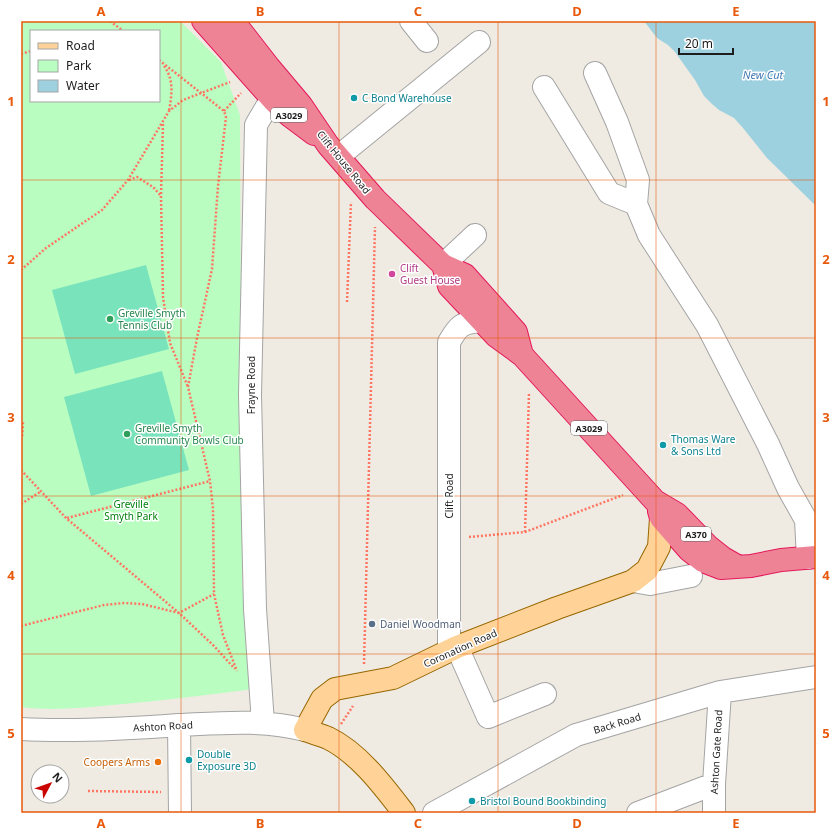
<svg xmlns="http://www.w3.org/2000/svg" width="837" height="834" font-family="'Noto Sans',sans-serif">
  <rect width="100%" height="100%" fill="#efebe2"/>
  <path fill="#bafdc1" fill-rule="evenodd" d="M21,21H180L221,62L240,115L242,583L254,689C207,695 159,701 112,705C81,708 52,711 21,707ZM31,31H159V101H31Z"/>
  <path fill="#79e4bc" d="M146,265L169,349L75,374L52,290Z
    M162,371L189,470L91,496L64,397Z"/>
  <path fill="#9ed1e0" d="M644,21H816V206L767,158L743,128L734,118L719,110L712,104L704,96L695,80L675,52L668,45L657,38Z"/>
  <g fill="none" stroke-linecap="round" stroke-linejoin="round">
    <defs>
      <path id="minor" d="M411,21L427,41
        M595,73L617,122L638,180L636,204
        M544,87L609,193L636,204L649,235L707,325L768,444L788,488L806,520L808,558
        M339,156L479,42
        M443,265L475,235
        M633,581L650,584L691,576
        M457,647L488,717L545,694
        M449,651V342C459,325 461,323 481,321
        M263,723L255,609L250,395L256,125L266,108L274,101
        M179,725L180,813
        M21,729C73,732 126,729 179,725C222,723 263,719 305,730
        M434,813L576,735L720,692L816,677
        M638,813L714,784
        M714,813V784L720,692"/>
      <path id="major" d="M404,813C384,787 359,753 328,738C321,735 313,733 305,730L322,699L335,689L393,678L457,647L557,608L633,581L647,570L659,547L661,518"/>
      <path id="highway" d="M203,21L274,101L290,116L314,134
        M229,21L241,31L269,67L301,105L328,145L375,199L443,265L465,275L516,332L522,355
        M443,265L449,286L496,336L522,355L655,501L677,514L709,547L723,558L737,566
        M659,511L661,518L689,550L703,561L721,568L751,566L781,560L816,557"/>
    </defs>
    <use href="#minor" stroke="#a4a4a4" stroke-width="24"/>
    <use href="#major" stroke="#966600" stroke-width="24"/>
    <use href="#highway" stroke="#e5175b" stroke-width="24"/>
    <path stroke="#ff7563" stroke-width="2.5" stroke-dasharray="2 2" stroke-linecap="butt" d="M110,21L123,31
      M21,54L31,51
      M159,60L224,111L226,117L218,186L212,269L197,338L188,387L210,481L213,509L214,594L223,635L237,671
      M164,66C174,79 172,95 169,111
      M224,111L241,93
      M163,124L161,196L163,297L170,343L188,387
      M129,180L137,177L153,187L161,196
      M21,270L46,248L102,210L128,180L169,111L183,100L230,82
      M347,302L351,202
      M21,440L22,438L23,422
      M21,470L66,518L179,613L214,594
      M21,504L40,492
      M67,518L210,481
      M525,532L529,393
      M469,537L525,532L623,495
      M21,626L104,605L124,603L142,604L179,613L214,646L235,669
      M364,664L375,227
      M341,724L353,706
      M88,791L161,792"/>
    <use href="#minor" stroke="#fff" stroke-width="22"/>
    <use href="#major" stroke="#ffd397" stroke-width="22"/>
    <use href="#highway" stroke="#ed8395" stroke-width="22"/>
  </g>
  <path fill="none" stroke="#e8590c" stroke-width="1" stroke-opacity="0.55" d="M181,21V813M339,21V813M498,21V813M656,21V813M21,180H816M21,338H816M21,496H816M21,654H816"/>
  <g fill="#0f9aa8" stroke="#fff" stroke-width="1.5">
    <circle cx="354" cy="98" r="4"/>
    <circle cx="663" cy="445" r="4"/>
    <circle cx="189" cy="760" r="4"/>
    <circle cx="472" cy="801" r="4"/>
  </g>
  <circle fill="#d1479c" stroke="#fff" stroke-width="1.5" cx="392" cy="274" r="4"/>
  <g fill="#2e9e5b" stroke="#fff" stroke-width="1.5">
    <circle cx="110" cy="319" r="4"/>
    <circle cx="127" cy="434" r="4"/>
  </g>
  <circle fill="#5c6f8a" stroke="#fff" stroke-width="1.5" cx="372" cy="624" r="4"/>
  <circle fill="#e8710a" stroke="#fff" stroke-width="1.5" cx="158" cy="762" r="4"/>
  <g text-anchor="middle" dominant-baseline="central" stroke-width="3" stroke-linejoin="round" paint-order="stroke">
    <g fill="#fff" stroke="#616161" stroke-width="1">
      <rect x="271" y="108" width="36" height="14" rx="3"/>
      <rect x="571" y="421" width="36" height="14" rx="3"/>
      <rect x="681" y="527" width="30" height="14" rx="3"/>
    </g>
    <g font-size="9" font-weight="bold" fill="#1d1d1d">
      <text x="289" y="115">A3029</text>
      <text x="589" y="428">A3029</text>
      <text x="696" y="534">A370</text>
    </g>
    <g font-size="10" fill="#0d838f" stroke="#fff" text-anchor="start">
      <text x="362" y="98">C Bond Warehouse</text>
      <text x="671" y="439">Thomas Ware<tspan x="671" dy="12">&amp; Sons Ltd</tspan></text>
      <text x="197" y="754">Double<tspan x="197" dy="12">Exposure 3D</tspan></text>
      <text x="480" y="801">Bristol Bound Bookbinding</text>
    </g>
    <g font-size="10" fill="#1d1d1d" stroke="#fff">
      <text transform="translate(344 162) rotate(51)">Clift House Road</text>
      <text transform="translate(251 385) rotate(-90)">Frayne Road</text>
      <text transform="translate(449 496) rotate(-90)">Clift Road</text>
      <text transform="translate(460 648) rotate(-24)">Coronation Road</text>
      <text transform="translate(617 723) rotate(-17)">Back Road</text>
      <text transform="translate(163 726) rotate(-3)">Ashton Road</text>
      <text transform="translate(716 752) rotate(-87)">Ashton Gate Road</text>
    </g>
    <g font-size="10" fill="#b23c85" stroke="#fff" text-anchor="start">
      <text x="400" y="268">Clift<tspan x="400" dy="12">Guest House</tspan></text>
    </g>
    <g font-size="10" fill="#27864d" stroke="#fff" text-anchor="start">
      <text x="118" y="313">Greville Smyth<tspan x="118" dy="12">Tennis Club</tspan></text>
      <text x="135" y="428">Greville Smyth<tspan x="135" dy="12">Community Bowls Club</tspan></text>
    </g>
    <g font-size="10" fill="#03820f" stroke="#fff">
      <text x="131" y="504">Greville<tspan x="131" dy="12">Smyth Park</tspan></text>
    </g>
    <g font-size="10" fill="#4e5e75" stroke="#fff" text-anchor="start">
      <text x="380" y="624">Daniel Woodman</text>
    </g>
    <g font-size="10" fill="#c56008" stroke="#fff" text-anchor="end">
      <text x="150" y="762">Coopers Arms</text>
    </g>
    <g font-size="11" font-style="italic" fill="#4379b3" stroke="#fff">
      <text x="763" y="74">New Cut</text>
    </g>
  </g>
  <rect width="837" height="834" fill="none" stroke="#ffffff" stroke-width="44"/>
  <rect x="30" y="30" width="130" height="72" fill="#ffffff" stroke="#a5a5a5"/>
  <rect x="38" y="43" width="20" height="6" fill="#ffd397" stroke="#a5a5a5"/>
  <text x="66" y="50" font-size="12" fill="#1d1d1d">Road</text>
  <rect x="38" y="60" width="20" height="12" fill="#bafdc1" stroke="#a5a5a5"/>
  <text x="66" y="70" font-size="12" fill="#1d1d1d">Park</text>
  <rect x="38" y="80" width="20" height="12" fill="#9ed1e0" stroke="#a5a5a5"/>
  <text x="66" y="90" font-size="12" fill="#1d1d1d">Water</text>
  <g transform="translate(50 784) rotate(49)"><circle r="19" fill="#ffffff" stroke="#a5a5a5"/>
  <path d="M0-3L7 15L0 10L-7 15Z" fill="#ca0300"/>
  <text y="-6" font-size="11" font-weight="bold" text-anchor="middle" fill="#1d1d1d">N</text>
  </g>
  <path d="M679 48v6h54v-6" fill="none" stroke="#1d1d1d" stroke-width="2"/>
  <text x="685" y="48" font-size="12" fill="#1d1d1d" stroke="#ffffff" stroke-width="3" paint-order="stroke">20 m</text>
  <rect x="22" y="22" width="793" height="790" fill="none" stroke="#e8590c" stroke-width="1.5"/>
  <g font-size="13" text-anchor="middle" font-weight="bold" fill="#e8590c">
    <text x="101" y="16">A</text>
    <text x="260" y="16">B</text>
    <text x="418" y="16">C</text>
    <text x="577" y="16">D</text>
    <text x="736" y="16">E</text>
    <text x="11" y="106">1</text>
    <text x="826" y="106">1</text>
    <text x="11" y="264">2</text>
    <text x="826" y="264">2</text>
    <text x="11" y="422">3</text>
    <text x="826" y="422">3</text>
    <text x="11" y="580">4</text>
    <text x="826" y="580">4</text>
    <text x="11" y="738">5</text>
    <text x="826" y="738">5</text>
    <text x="101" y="828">A</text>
    <text x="260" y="828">B</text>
    <text x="418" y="828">C</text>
    <text x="577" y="828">D</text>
    <text x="736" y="828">E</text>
  </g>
</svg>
